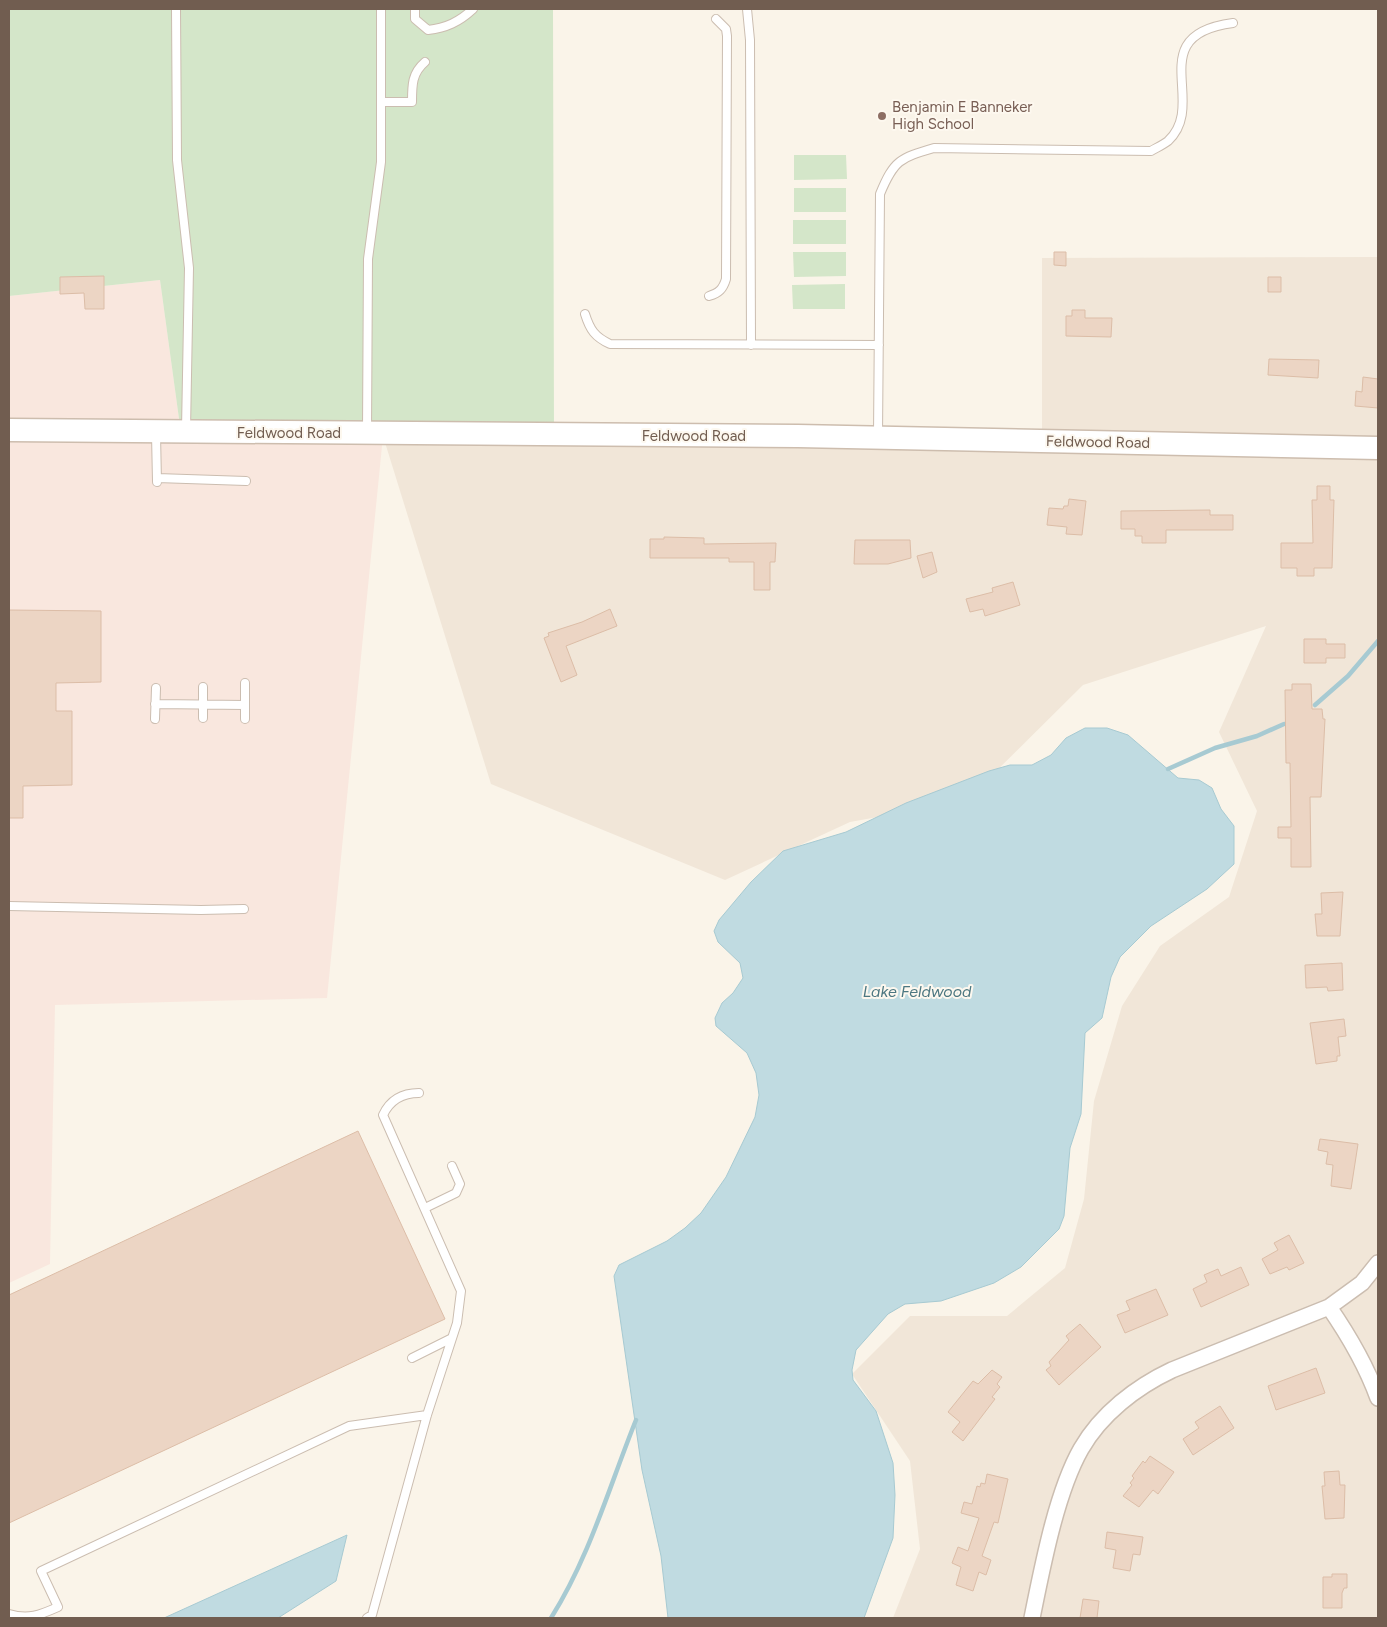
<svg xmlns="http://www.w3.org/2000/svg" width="1387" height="1627" font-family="Figtree,sans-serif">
  <rect width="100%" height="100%" fill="#faf4e9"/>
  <path fill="#f1e6d8" d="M1378,257V1618H893L920,1549L910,1461L852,1374L910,1316H1007L1065,1268L1084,1199L1094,1101L1122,1006L1160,946L1229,897L1257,811L1219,732L1266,626L1083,685L966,801L850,822L725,880L491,784L383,436L1042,432V258Z"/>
  <path fill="#f9e7de" d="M160,280L180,426L383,436L327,998L55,1005L50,1264L9,1283V296Z"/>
  <path fill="#d4e6c9" d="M9,9H553L554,435L180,426L160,280L9,296Z
    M794,155H846L847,179L794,180Z
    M794,188H846V212H794Z
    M793,220H846V244H793Z
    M793,252H846V276L794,277Z
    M845,284V309H793L792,285Z"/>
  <path fill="#c0dbe1" stroke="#a7cad2" d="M1085,728H1107L1128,735L1178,778L1199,780L1212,788L1221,809L1234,826V864L1207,889L1151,926L1120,957L1111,977L1102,1018L1085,1033L1081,1114L1070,1148L1064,1216L1059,1229L1021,1267L994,1283L941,1301L905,1304L888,1314L856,1350L852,1370L853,1380L876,1411L893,1463L895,1495L893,1538L864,1618H668L661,1556L642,1470L614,1276L619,1265L667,1241L685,1228L701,1213L726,1177L755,1117L759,1095L756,1073L747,1053L716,1026L715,1018L722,1003L733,993L743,978L740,963L718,942L714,931L719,920L751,882L783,851L846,832L906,803L989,771L1010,765H1032L1051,755L1066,738Z
    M347,1535L336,1581L278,1618H164Z"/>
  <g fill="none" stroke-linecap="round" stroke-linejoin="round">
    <path stroke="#a7cad2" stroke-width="4.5" d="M1315,705L1348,676L1378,641
      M1168,769L1215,748L1257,736L1284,724
      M551,1618C590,1556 609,1487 636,1420"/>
  </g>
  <path fill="#ecd5c4" stroke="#dcbda7" d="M1054,252H1066V266L1054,265Z
    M104,276V309H85L84,293L60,294V277Z
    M1268,277H1281V292H1268Z
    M1072,310H1085V318H1112L1111,337L1066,336V316H1072Z
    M1269,359L1319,360L1318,378L1268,375Z
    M1363,377L1378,379V408L1355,406L1356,391L1362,392Z
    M1317,486H1330V500H1334L1332,568H1314V576H1297V568H1281V543H1313L1312,500H1317Z
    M1069,499L1086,501L1082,535L1066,534L1067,527L1047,525L1049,508L1063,509L1064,506H1068Z
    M1210,510V515H1233V530H1166V543H1142V536H1135V529H1121V511Z
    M664,537L704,538V544L776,543L775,562H770V590H754V562H729V558H650V539H664Z
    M855,540H910L911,558L888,564H854Z
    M932,552L937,572L923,578L917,556Z
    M1013,582L1020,605L985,616L983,609L970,612L966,599L993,592L992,588Z
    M610,609L617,626L566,646L577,675L561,682L544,638L549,636L548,633L582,622Z
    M9,610L101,611V682L56,683V711H72V785L23,786V818H9Z
    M1304,639H1326V644H1345V658H1326V663H1304Z
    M1292,684H1311L1312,709H1322L1323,719H1325L1321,797H1310L1311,867H1291V838H1278V827H1291L1290,763H1286L1285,690H1292Z
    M1343,892L1340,936H1317L1315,914H1322L1321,893Z
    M1342,963L1343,990L1328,991L1327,987L1306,988L1305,965Z
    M1344,1019L1346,1036L1338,1037L1340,1056H1337V1061L1316,1064L1310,1023Z
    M358,1131L445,1319L9,1523V1295Z
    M1320,1139L1358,1144L1351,1189L1331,1186L1333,1165L1326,1164L1328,1152L1318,1150Z
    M1289,1235L1304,1263L1289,1270L1287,1267L1270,1274L1262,1259L1278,1250L1274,1243Z
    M1241,1267L1249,1285L1201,1307L1193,1289L1207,1282L1204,1275L1218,1269L1221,1276Z
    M1156,1289L1168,1315L1125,1333L1117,1315L1130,1310L1126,1301Z
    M1080,1324L1101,1347L1059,1385L1046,1370L1051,1366L1049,1362L1069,1340L1066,1336Z
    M1316,1368L1325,1393L1276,1410L1268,1386Z
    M992,1370L1002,1377L997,1384L1000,1387L992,1397L995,1399L963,1441L952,1432L960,1422L948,1412L973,1381L978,1384Z
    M1220,1406L1234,1428L1193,1455L1183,1439L1199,1428L1195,1422Z
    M1150,1456L1174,1472L1158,1494L1153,1490L1139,1507L1123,1496L1132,1485L1130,1483L1134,1478L1132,1476L1143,1461L1145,1463Z
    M1339,1471L1340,1485H1345L1344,1518L1325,1519L1322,1486H1325L1324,1472Z
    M987,1474L1008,1479L998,1523L994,1522L982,1556L991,1560L986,1575L979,1572L973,1591L956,1585L961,1567L952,1563L958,1547L968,1551L979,1518L961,1513L964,1502L972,1504L977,1486L980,1487L981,1483L985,1484Z
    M1107,1532L1143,1537L1140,1555L1133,1554L1130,1571L1113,1568L1116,1550L1105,1548Z
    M1332,1574H1347V1588H1344L1342,1593V1608H1323V1577H1332Z
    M1083,1599L1099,1601L1097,1618H1080Z"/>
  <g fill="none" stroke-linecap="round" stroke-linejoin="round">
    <defs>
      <path id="lane" d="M176,9L177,160L189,268L186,429
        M415,9V19L428,30C446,28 459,22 473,9
        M747,9L750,40L751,345
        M381,102H412C412,85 412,73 425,62
        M709,296C719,293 723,289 726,279L727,36L726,29L716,19
        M585,314C590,330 595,337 610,344L879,345
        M367,431L368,259L381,162V9
        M156,434L157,482
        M878,436L880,194C894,160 900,158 934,148L1151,151C1156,148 1163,145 1168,141C1209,103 1141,35 1233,23
        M157,478L246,481
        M245,683V719
        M203,687V718
        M155,704L245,705
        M155,719L156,688
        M9,906L201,910L244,909
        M425,1208L456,1193L460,1184L452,1166
        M412,1358L452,1338
        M9,1614C28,1620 40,1615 58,1607L41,1571L349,1426L427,1415
        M367,1618L372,1615L427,1415L457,1323L461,1291L383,1115C390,1100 402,1093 419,1093"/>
      <path id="street" d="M1329,1307C1349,1336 1366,1365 1378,1398
        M1032,1618C1042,1569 1056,1493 1081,1449C1101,1414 1136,1387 1172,1370L1329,1307L1362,1283L1378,1263"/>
      <path id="secondary" d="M9,430L798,436L1378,448"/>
    </defs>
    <use href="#lane" stroke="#cbbdb0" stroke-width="10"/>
    <use href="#street" stroke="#cbbdb0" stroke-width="18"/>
    <use href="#secondary" stroke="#cdbdae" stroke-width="25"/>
    <use href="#lane" stroke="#fff" stroke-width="8"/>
    <use href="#street" stroke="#fff" stroke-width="15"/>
    <use href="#secondary" stroke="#fff" stroke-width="22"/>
  </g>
  <circle fill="#8d6e63" stroke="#fdf8ef" stroke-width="2" cx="882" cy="116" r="5"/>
  <g text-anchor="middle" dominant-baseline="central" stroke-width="4" stroke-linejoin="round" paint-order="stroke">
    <g font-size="15" fill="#785e54" stroke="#fdf8ef" text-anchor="start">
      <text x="892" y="107">Benjamin E Banneker<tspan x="892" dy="17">High School</tspan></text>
    </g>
    <g font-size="15" fill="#715d50" stroke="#fdf8ef">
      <text x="289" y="433">Feldwood Road</text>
      <text x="694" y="436">Feldwood Road</text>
      <text transform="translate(1098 442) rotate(1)">Feldwood Road</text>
    </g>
    <g font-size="16" font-style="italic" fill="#4c7781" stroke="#fdf8ef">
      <text x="917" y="991">Lake Feldwood</text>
    </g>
  </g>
  <rect width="1387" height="1627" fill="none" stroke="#715d50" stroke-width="20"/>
</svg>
